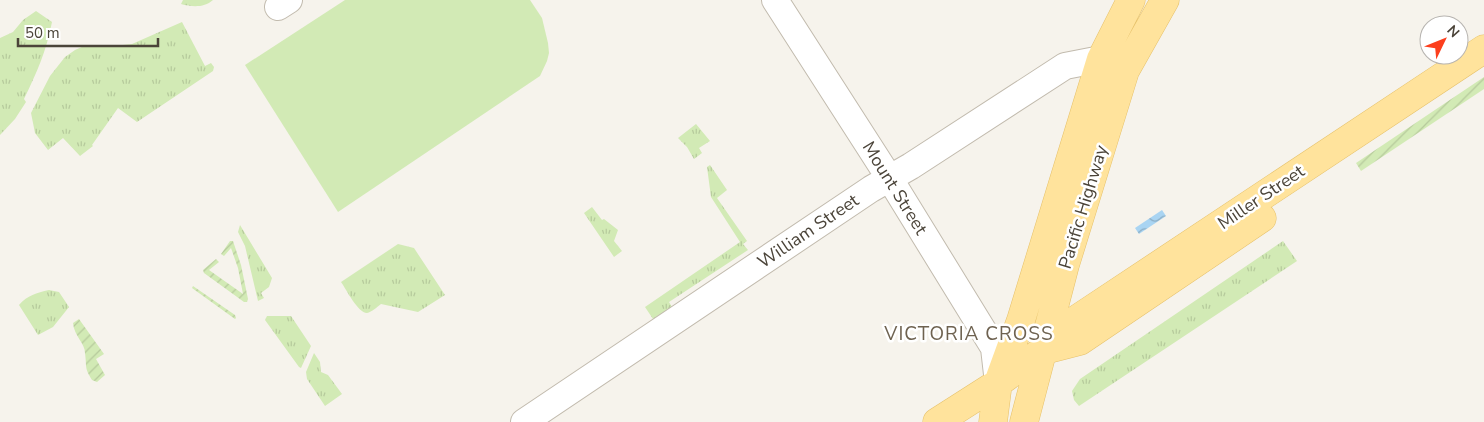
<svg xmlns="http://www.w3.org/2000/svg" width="1484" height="422" font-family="'Nunito Sans',sans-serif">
  <defs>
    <pattern id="grass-tufts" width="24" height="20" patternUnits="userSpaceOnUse" patternTransform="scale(1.25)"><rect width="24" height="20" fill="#d2eab5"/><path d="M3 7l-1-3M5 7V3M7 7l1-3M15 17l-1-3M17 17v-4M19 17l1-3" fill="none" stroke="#b6ca9c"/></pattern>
    <pattern id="garden-furrows" width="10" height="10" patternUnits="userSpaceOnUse" patternTransform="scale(1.25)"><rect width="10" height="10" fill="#d2eab5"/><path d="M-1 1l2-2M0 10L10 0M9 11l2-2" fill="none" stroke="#b6ca9c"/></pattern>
    <pattern id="water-waves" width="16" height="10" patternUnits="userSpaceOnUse" patternTransform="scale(1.25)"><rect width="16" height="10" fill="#a9d4f2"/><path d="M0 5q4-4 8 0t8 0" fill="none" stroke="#8caec5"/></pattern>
  </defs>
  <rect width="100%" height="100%" fill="#f6f3ec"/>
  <path fill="url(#grass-tufts)" d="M183,0H213C204,8 192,7 181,4Z
    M36,11L52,22C46,52 37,72 24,99L26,102L15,119L0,135V38L13,32L23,20Z
    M182,22L205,66L211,63L214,67L213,71L137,122L118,108L92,145L93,146L80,156L63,138L48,150L35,133L31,113L50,76L65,57L75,50L84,46L104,47L132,44Z
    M696,124L710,141L699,148L702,153L694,159L687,147L678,138Z
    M710,165L727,190L717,198L747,241L743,244L748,250L669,302L672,307L653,319L645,307L740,242L711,197L707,167Z
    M592,207L602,220L604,219L618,230L614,241L622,251L614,257L584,213Z
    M240,225L272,278L269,287L261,293L264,298L258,301L245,246L238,232Z
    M1283,241L1297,261L1079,406L1074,400L1072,391L1080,379Z
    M398,244L414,248L445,295L418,312L381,304C377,307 372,312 367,313C358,313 346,289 341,282Z
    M49,290L59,292L69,307L53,327L38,335L19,305C28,295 36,293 49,290Z
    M267,316H291L311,346L301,368L299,367L265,320Z
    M314,353L320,362L321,372L328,375L342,394L325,406L307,379L306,372Z"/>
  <path fill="url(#garden-furrows)" d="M1484,77V89L1361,171L1356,163Z
    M230,241H233L241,265L248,299L247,302H244L204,273L203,270L216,259L219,262L209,270L243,294L238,268L231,248L224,256L221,254Z
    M193,286L235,315L236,318L235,319L192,288Z
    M79,319L104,354L96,359L105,375L97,382L92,380C84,367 87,368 85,353C85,343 74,336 73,323Z"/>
  <path fill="#d2eab5" d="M345,0H530L542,18L548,43L549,53L547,61L540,76L338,212L245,65Z"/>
  <path fill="url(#water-waves)" d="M1162,210L1166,216L1139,234L1135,228Z"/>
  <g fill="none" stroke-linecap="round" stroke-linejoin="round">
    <defs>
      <path id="minor" d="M775,0L890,179L994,348L998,383
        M278,7L289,0
        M524,422L871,189L911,166L1065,66L1101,59"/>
      <path id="major" d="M1049,349L1080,341L1262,218
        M937,422L998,383L1042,351L1074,321L1484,49
        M993,422L998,383L1021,320L1101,59L1131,0
        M1024,422L1065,265L1125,71L1165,0"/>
    </defs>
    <use href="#minor" stroke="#c2bbae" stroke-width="28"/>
    <use href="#major" stroke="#e6c16a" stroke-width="29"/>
    <use href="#minor" stroke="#fff" stroke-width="26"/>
    <use href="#major" stroke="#ffe39c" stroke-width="28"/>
  </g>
  <g text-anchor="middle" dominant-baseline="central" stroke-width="5" stroke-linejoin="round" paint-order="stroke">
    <g font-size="18" fill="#4b4439" stroke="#fff">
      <text transform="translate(895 188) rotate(58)">Mount Street</text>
      <text transform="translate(1261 197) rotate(-34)">Miller Street</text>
      <text transform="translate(1083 207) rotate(-73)">Pacific Highway</text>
      <text transform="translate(808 231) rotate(-34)">William Street</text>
    </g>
    <g font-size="19" letter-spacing="1" fill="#6e6250" stroke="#fff">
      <text x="969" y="334">VICTORIA CROSS</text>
    </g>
  </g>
  <g transform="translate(1444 40) rotate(47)"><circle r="24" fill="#ffffff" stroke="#b7b4b0"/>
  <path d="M0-4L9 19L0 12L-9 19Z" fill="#fc3f1d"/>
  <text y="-8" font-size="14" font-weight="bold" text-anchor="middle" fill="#4b4439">N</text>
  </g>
  <path d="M18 38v8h140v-8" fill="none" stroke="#4b4439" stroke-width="2.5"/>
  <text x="25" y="38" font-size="15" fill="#4b4439" stroke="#ffffff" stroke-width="4" paint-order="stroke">50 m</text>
</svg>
